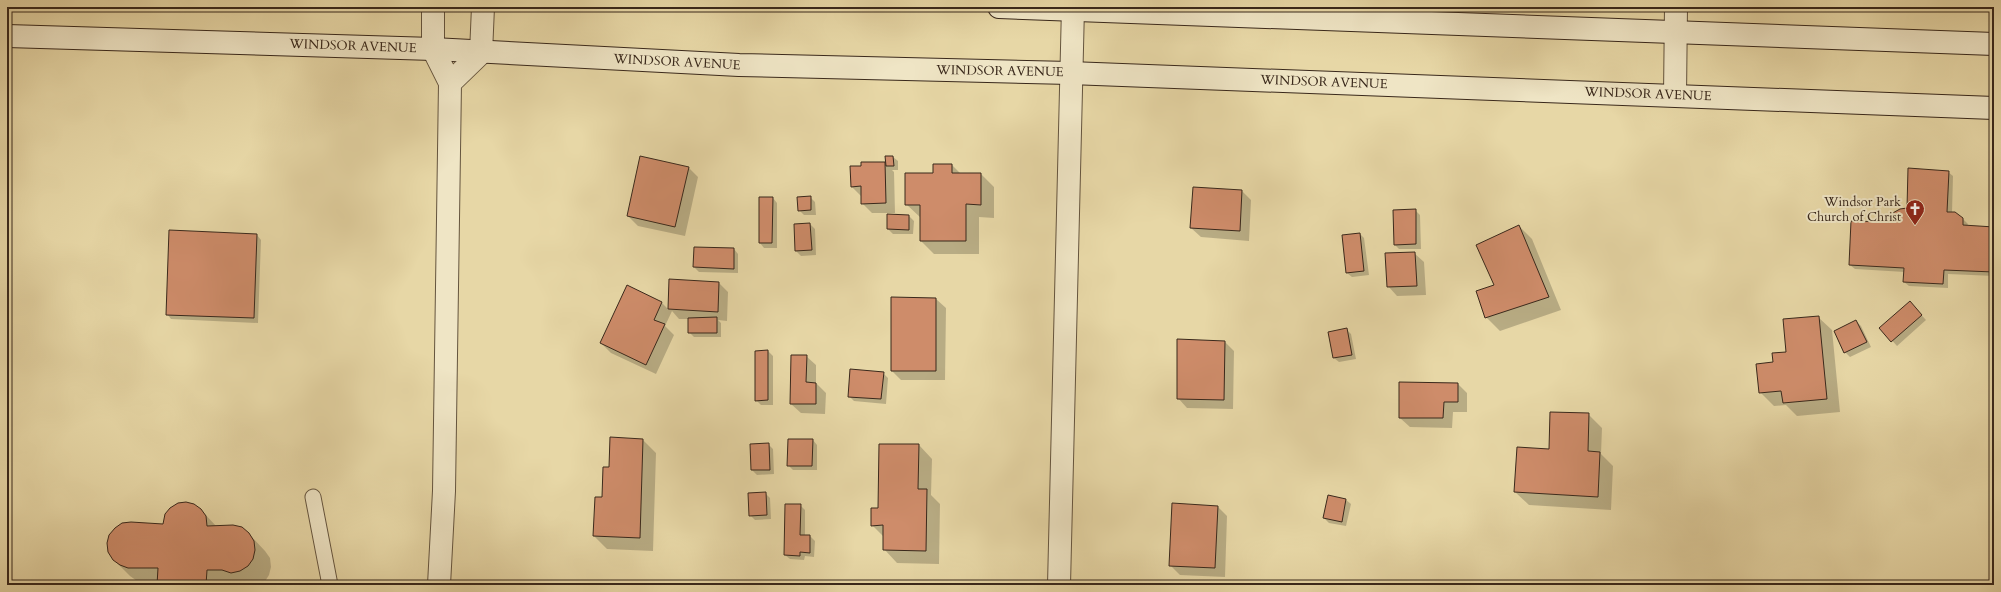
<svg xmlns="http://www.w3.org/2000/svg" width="2001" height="592" font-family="Cardo,serif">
  <rect width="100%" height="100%" fill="#e7d7a6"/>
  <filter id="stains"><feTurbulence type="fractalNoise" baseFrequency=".005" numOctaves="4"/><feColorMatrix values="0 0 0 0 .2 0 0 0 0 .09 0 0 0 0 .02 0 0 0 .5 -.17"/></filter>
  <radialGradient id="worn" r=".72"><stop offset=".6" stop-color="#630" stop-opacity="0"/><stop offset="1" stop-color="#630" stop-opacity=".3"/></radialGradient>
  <path fill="#0003" d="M893,157L898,161V170H892L894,172L895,213H872L862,203L861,196L852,187L862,167L884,163L887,165Z
    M952,165L961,174H981L994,187V218L979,217V254H934L921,241V218L906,204L934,174Z
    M688,167L698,177L685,236L638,226L628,216Z
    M1948,172L1953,176L1952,213L1963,219L1968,224L1967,226L1994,228V276L1948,274V288L1909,286L1904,282L1905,272L1855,269L1850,265L1890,223Z
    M1242,191L1251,200L1249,241L1201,237L1191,228Z
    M810,197L815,202L816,215H804L799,210Z
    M773,198L777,203V248H764L760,243Z
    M1415,210L1420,215L1421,249H1399L1395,245Z
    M909,216L914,221L913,234H893L888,229Z
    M810,224L815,229L816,255L801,256L796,251Z
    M1519,226L1532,239L1561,310L1500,331L1486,317L1495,286Z
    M1360,234L1364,238L1369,275L1352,277L1347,273Z
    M257,235L261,240L258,323L171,319L167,314Z
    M734,249L738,254V273L699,272L694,267Z
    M1414,253L1424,262L1426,295L1397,296L1388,286Z
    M670,280L719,283L728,292L727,321L718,320L721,323V337H694L689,332V319H679L672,311L665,326L674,335L656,374L611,353L601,343L627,287L662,303L669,310Z
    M892,298L936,299L946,308L945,380H901L892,371Z
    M1914,307L1926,320L1897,346L1881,328Z
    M1818,317L1832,330L1840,412L1797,416L1786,405L1774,406L1760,392L1774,363L1787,353Z
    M1856,321L1861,326L1871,347L1850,357L1845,352Z
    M1346,329L1351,334L1356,359L1339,362L1334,358Z
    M1225,342L1234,351L1233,409L1187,408L1178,398Z
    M768,351L773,356V405H761L756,400V352Z
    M806,356L816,365V383L826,393L825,414L801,413L791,404Z
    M883,373L888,378L886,404L854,401L849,396Z
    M1458,384L1467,393V412H1453L1452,428L1410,427L1400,418Z
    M1588,414L1602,428L1601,454L1613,466L1611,510L1529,505L1515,492L1550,450Z
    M643,440L656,453L653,551L607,549L594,536L610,468Z
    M813,440L817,445V470H793L788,465Z
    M768,444L773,449L774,474L757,475L752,470L751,445Z
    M919,445L932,459L931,495L940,504L939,564L897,563L884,549V537L872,525Z
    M765,493L770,498L771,519L755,520L750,515Z
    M1346,500L1351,504L1346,526L1329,523L1324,518Z
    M800,505L805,510V536H810L815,541L814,557L805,556L804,560L790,559L785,555Z
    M1218,507L1227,516L1225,577L1180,575L1170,565Z
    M201,510L217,527L249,534L265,551L270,558L271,567L269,575L264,583L260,585L145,584L137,581L130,576L113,559L164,525Z"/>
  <path fill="#ce8c6a" stroke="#39281b" d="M640,156L689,167L675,227L627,216Z
    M885,156H893L894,166H886Z
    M861,162H885L886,203L861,204V186L851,187L850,166H861Z
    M933,164H952V173H981V205L966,204V241H920V205H905V173H933Z
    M1908,168L1949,171L1947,212H1955L1963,218V225L1994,227V272L1944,270L1943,284L1903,282L1904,268L1849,265L1851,221L1889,222V215L1900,209L1907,208Z
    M1193,187L1242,190L1240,231L1190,228Z
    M811,196V210L798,211L797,197Z
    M759,197H773L772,243H759Z
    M1416,209V244L1394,245L1393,210Z
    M887,214L909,215V230L887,229Z
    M810,223L812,250L795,251L794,224Z
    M1519,225L1549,297L1485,318L1476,291L1494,285L1476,245Z
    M169,230L257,234L254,318L166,315Z
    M1360,233L1364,271L1346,273L1342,235Z
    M694,247L734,248V269L693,267Z
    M1415,252L1417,286L1387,287L1385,253Z
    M669,279L719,282L718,312L668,309Z
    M627,285L662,302L654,320L665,324L646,365L600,343Z
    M891,297L936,298V371H891Z
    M1910,301L1922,315L1891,342L1879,328Z
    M1819,316L1827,399L1783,403L1781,391L1759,393L1756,364L1773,362L1772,353L1786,352L1783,319Z
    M717,317V333H688V318Z
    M1856,320L1867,342L1844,353L1834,331Z
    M1347,328L1352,355L1333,358L1328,332Z
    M1177,339L1225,341L1224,400L1177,399Z
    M768,350V400L755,401V351Z
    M791,355H807L806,382L816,383V404H790Z
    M850,369L884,372L881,399L848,397Z
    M1399,382L1458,383V402H1444L1443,418H1399Z
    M1550,412L1589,413L1588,451L1600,452L1598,497L1514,492L1517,447L1549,449Z
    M610,437L643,439L640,538L593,536L595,497H602L603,467H609Z
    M788,439H813L812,466H787Z
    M769,443L770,470H751L750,444Z
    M879,444H919L918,489H927L926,551L883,550V525L871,526V508H878Z
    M766,492L767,515L749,516L748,493Z
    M1328,495L1346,499L1342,522L1323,518Z
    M186,502L194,504L201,509L206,516L207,526L233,525L242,527L249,533L254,541L255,550L253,559L248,566L240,571L231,573L222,570H207L206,585H157L158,568H128L120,565L113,560L108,552L107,543L109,535L115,528L122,523L131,522L163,524L165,514L170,508L178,503Z
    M1172,503L1218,506L1215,568L1169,566Z
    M785,504H801L800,535H810V553L800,552V556L784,555Z"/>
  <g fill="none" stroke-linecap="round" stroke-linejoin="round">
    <defs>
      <path id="service" d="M313,497L330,585"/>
      <path id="minor" d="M433,7V49L450,83L444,491L439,585
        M450,83L481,53L483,7
        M1675,95L1676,7
        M1059,585L1073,7"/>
      <path id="secondary" d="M999,7L1994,44
        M7,36L433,49L739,65L1070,73L1994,108"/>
    </defs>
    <use href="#service" stroke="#64543e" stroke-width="17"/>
    <use href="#minor" stroke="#64543e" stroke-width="24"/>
    <use href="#secondary" stroke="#39281b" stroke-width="24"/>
    <use href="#service" stroke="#efe5c5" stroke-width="15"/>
    <use href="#minor" stroke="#efe5c5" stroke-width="22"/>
    <use href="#secondary" stroke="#efe5c5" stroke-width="22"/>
  </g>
  <defs>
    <symbol id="church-pin" viewBox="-11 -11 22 30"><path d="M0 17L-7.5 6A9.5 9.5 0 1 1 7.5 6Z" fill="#8f2418" stroke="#efe5c5"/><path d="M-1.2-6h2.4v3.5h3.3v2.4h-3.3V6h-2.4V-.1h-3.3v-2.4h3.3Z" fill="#fff"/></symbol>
  </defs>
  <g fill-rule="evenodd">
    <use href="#church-pin" x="1904" y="198" width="22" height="30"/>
  </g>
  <g text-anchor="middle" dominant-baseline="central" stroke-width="4" stroke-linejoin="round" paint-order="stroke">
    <g font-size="13" fill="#39281b" stroke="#efe5c5">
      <text transform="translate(353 46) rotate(2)">WINDSOR AVENUE</text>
      <text transform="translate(677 62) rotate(3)">WINDSOR AVENUE</text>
      <text transform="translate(1000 71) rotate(1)">WINDSOR AVENUE</text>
      <text transform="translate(1324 82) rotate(2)">WINDSOR AVENUE</text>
      <text transform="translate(1648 94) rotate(2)">WINDSOR AVENUE</text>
    </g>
    <g font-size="13" fill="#39281b" stroke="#efe5c5" text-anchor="end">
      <text x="1901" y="202">Windsor Park<tspan x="1901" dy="15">Church of Christ</tspan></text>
    </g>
  </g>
  <rect width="2001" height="592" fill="none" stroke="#e7d7a6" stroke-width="24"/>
  <rect x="8" y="8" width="1985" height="576" fill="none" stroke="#39281b" stroke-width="2"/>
  <rect x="12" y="12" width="1977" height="568" fill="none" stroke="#39281b"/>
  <rect width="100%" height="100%" filter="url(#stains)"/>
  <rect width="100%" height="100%" fill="url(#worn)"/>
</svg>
